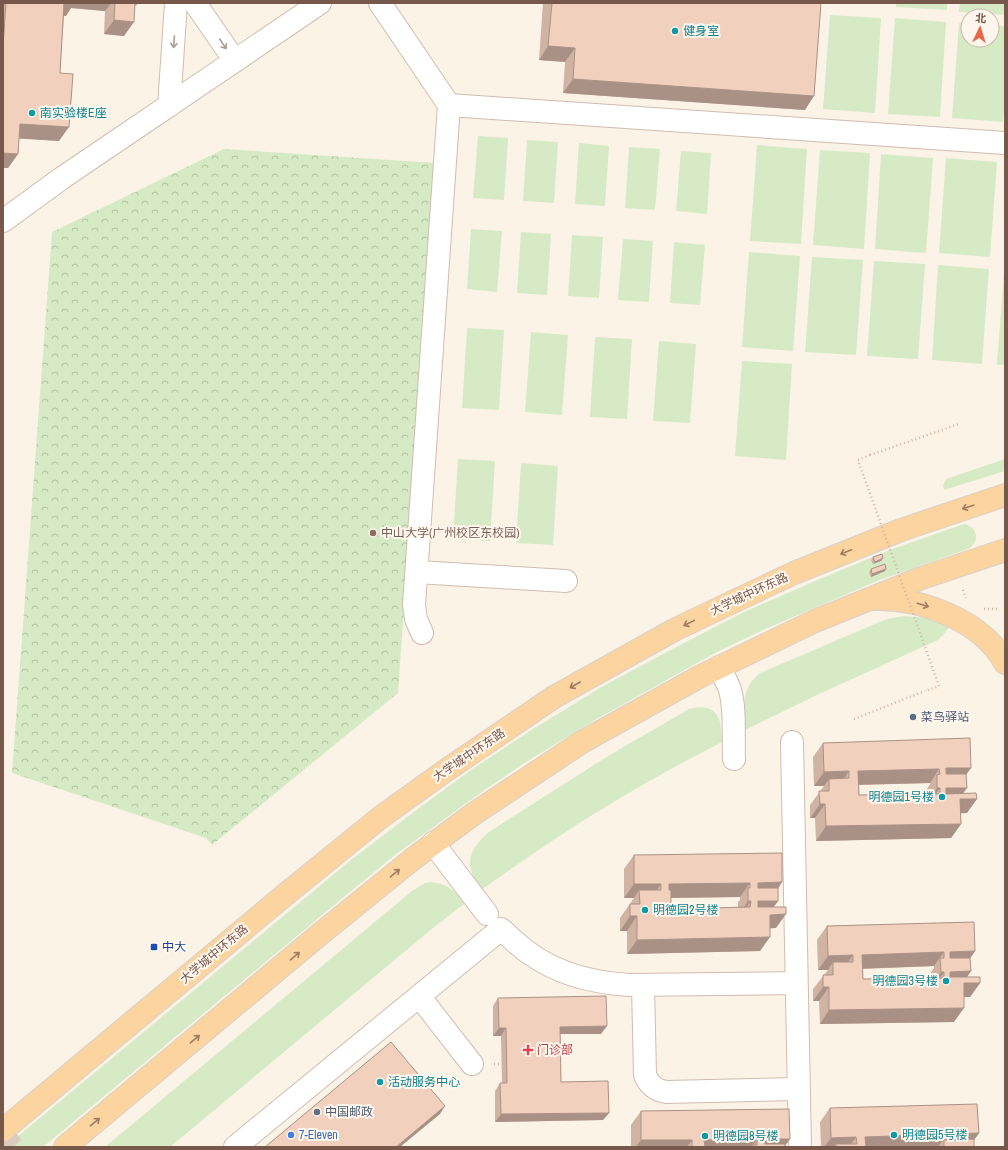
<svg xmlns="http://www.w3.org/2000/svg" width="1008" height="1150" font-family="'Archivo Narrow','Noto Sans SC',sans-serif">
  <defs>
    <pattern id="park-crowns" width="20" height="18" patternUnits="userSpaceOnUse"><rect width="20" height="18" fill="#d6ebc5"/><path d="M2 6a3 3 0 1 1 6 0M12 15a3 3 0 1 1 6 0" fill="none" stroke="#b2c1a2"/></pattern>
  </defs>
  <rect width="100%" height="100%" fill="#fcf3e7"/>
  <path fill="#d6ebc5" d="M896,3H947V10L896,7Z
    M960,3H1005V15L959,12Z
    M830,15L881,18L875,113L823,109Z
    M895,18L946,22L940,117L888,114Z
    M959,23L968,24V40H992V25L1005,26V96L1003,122L952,118Z
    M478,136L508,138L504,200L473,198Z
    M527,140L558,142L554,203L523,201Z
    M579,143L609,146L605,206L575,204Z
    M757,145L807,149L801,244L750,241Z
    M629,147L660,149L655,210L625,208Z
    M820,150L870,153L864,249L813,245Z
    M681,151L711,153L707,214L676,211Z
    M881,154L933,158L926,253L875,249Z
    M946,158L997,162L990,257L939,253Z
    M471,229L502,231L497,292L467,289Z
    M521,232L551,234L547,295L517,293Z
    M572,235L603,237L599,298L568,296Z
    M623,239L653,241L649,302L618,300Z
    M674,242L705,245L700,305L670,303Z
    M749,252L800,256L793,351L742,347Z
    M812,257L863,260L856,355L805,352Z
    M874,261L925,264L918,359L867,356Z
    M938,265L989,269L982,364L932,360Z
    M1004,270H1005V365H997Z
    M467,328L504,330L499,410L462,408Z
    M531,332L568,335L562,415L525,412Z
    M595,337L632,339L627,419L590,417Z
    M659,341L696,344L690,423L653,421Z
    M742,361L792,364L786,460L735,456Z
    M458,459L495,461L490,541L453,539Z
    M1005,459V471L944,490L943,485L946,479Z
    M521,463L558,466L553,545L516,543Z
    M965,524L973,528C979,537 976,544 968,549L877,581L763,630L715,653L595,720L523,764L486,789L395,855L339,901L43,1147H5L351,860L415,811L471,770L533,729L605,685L680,645L744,612L822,578L890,550L961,525Z
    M904,616L929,618L951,625L944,634L938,640L817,695L745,730C744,707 740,689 760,673L877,623L887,619Z
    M698,707C721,707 721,723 722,742C683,762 645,783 607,806C564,832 522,861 481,890C464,865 467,851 489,832L608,756L689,709Z
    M431,882C448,884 454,890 465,903L433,928L170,1147H105L412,891L425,883Z"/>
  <path fill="url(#park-crowns)" d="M224,149L435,163L398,693L212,845L206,838L12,773L52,232Z"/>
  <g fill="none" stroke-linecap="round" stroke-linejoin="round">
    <path stroke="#dbccc0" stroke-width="22" stroke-dasharray="22 11" stroke-linecap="butt" d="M3,1134L13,1147"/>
    <defs>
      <path id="minor" d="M195,3L235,61
        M380,3L449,105L414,605L416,619L422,633
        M449,105L1005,143
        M169,106L176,3
        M3,221L62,178L320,3
        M417,572L566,581
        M719,667C722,673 726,680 729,687C736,706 733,738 734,759
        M792,742L800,1147
        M433,843L487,914
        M643,985L645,1075C649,1085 655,1090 666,1092L799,1089
        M419,996L472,1064
        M235,1147L501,929C510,937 519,946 529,953C558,974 594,983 630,985L796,983"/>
      <path id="major" d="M876,599C921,598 983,621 1005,663
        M3,1130L286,894L381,817L445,771L554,697L674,630L741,598L794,573L901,530L1005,495
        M65,1147L319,935L414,858L475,813L582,742L699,677L815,621L919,579L1005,550"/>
    </defs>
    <use href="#minor" stroke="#d1bcaf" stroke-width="24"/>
    <use href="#major" stroke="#d9d0cd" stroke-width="24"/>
    <path stroke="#d7b3a1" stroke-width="2.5" stroke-dasharray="1 3" stroke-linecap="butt" d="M870,455L959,424
      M963,590L966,598
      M984,609H1000
      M854,719L925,691
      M494,1064H501"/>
    <use href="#minor" stroke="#fff" stroke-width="22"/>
    <use href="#major" stroke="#fbd4a0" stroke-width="22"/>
    <path stroke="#d7b3a1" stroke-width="2.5" stroke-dasharray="1 3" stroke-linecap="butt" d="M870,455L858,460L939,686L925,691"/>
  </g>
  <path fill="#d0b3a3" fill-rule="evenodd" d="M3,3H138L136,6H135L124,36L104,34L105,11L71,8L66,16L64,15L60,73L59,141L19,138L18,154L8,168H3Z
    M543,3H821L805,110L563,93L565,62L539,60Z
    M873,557L883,558L881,561L873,564L871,560Z
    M871,569H886L885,571L871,577L869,572Z
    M823,743L971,768L966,774L963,793L967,813H960L961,824L951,838L816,841L815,818H810V805L824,786H814L813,757ZM930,783V784L927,789V794L859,795V785Z
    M634,855L782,882L778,889V901L773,907L776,928H770L760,951L627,954V931H620V918L634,898H624V869ZM740,897V900L738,902V907L670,909V905L671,903V898Z
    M827,926L975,951L970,958L971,971L967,977L980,983L970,997H964L954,1022L820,1024L819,1001H813V989L828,970H818L817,940ZM934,966V968L931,972V978L863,979V969Z
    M498,998L601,1034H560L561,1082L609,1113L603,1120L495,1122V1091L500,1083H502L501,1036H493V1006Z
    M830,1108L979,1133L974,1140V1147H821L820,1122Z
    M641,1111L790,1139L785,1146V1147H631V1125Z"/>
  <path fill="#a99285" d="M63,3H111L105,11L71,8L66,16L55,15Z
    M114,20L134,22L124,36L104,34Z
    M548,46L575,48L565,62L539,60Z
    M573,79L814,96L805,110L563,93Z
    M20,124L69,127L59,141L10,138Z
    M3,153L18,154L8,168H3Z
    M883,558L881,561L873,564L875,562Z
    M886,569L885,571L871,577L872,574Z
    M946,768H971L961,782H937Z
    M939,769L930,783L848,785L858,771Z
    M849,771L839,786L829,779L824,786H814L824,772Z
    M937,788H940L930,802H927Z
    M946,788H967L957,802H936Z
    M960,799H977L967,813L950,814Z
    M820,804H825L815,818H810Z
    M961,824L951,838L816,841L826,826Z
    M782,882L773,896L748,897L758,883Z
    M750,883L740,897L659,898L669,884Z
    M634,884H661L651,898L639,890L634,898H624Z
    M748,901H751L741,915H739Z
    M758,901H778L768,915H748Z
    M786,914L776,928L760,929L770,915Z
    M630,916H637L627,931H620Z
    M770,937L760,951L627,954L637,940Z
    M975,951L965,966H941L950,952Z
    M944,952L934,966L852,969L862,955Z
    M853,955L843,969L833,962L828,970H818L828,956Z
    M971,971L961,986H940L950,972Z
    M941,972H944L934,986H931Z
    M964,983H980L970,997H954Z
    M823,987H829L819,1001H813Z
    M964,1008L954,1022L820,1024L829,1010Z
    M607,1026L601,1034H555L560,1027Z
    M499,1028H506L501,1036H493Z
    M445,1106L440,1114L400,1147H396Z
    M609,1113L603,1120L495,1122L501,1114Z
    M979,1133L969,1147H944L953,1134Z
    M947,1134L938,1147H858L865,1137Z
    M856,1137L849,1147L836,1144L834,1147H824L831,1138Z
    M757,1139L752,1147H699L704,1140Z
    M765,1139H790L784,1147H759Z
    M641,1140H692L687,1147H636Z"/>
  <path fill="#f2d0be" stroke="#a99285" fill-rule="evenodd" d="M6,3H64L60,73L73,74L69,127L20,124L18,154L3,153V47Z
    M115,3H135L134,22L114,20Z
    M552,3H821L814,96L573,79L575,48L548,46Z
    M882,554L883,558L875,562L873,557Z
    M885,564L886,569L872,574L871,569Z
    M970,738L971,768H946V774H966L967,788H946V794L976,793L977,799H960L961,824L826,826L825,804H820L819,791H829V779L849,778V771L824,772L823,743ZM939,769L940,774L937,775V788H940V794L859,795L858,771Z
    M782,853V882L758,883V888H778V901H758V907H786V914L770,915V937L637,940V916H630V904H640L639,890H661V884H634V855ZM750,883V888H748V901H751L750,907L670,909L669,903H671V890H669V884Z
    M974,922L975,951L950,952V958H970L971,971L950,972V977H980V983H964V1008L829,1010V987H823V975H833V962H853V955L828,956L827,926ZM944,952V958H940L941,972H944V978L863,979L862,955Z
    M606,996L607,1026L560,1027L561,1082L608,1081L609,1113L501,1114L500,1083H507L506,1028H499L498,998Z
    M391,1042L445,1106L396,1147H265Z
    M977,1104L979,1133L953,1134V1140L974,1139V1147H944V1140H947V1134L865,1137L866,1147H836V1144H857L856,1137L831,1138L830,1108Z
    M789,1109L790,1139H765V1144H785V1147H755V1144L757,1145V1139L704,1140L705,1146H726V1147H692V1140H641V1111Z"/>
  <defs><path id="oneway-shaft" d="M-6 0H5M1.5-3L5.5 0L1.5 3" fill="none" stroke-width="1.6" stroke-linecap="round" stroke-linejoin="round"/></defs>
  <g stroke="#ad9b93">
    <use href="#oneway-shaft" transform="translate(174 42) rotate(94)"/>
    <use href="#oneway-shaft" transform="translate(223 44) rotate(56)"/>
  </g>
  <g stroke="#9f7d64">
    <use href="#oneway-shaft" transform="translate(968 507) rotate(162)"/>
    <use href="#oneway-shaft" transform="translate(846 552) rotate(158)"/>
    <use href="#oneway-shaft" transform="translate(923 605) rotate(17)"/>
    <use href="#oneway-shaft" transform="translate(689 623) rotate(154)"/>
    <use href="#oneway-shaft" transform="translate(575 685) rotate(150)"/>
    <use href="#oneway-shaft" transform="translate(395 873) rotate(-40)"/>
    <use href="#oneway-shaft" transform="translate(295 956) rotate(-40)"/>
    <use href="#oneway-shaft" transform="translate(195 1039) rotate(-40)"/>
    <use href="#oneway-shaft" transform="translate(95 1122) rotate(-40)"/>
  </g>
  <g fill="#0f9aa8" stroke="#fff7ed" stroke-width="1.5">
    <circle cx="675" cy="31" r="4"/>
    <circle cx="32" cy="113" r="4"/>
    <circle cx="942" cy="797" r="4"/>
    <circle cx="645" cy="910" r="4"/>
    <circle cx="946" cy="981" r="4"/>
    <circle cx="380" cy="1082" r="4"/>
    <circle cx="894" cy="1135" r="4"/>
    <circle cx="705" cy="1136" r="4"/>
  </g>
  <circle fill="#8d6e63" stroke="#fff7ed" stroke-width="1.5" cx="373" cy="533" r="4"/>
  <g fill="#5c6f8a" stroke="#fff7ed" stroke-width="1.5">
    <circle cx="913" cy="717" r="4"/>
    <circle cx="317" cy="1112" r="4"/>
  </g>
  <rect fill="#1a4fb4" stroke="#fff7ed" stroke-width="1.5" x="150" y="943" width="8" height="8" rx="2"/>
  <path fill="#e0444e" stroke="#fff7ed" stroke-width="1.5" d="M526 1044h4v4h4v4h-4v4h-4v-4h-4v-4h4z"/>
  <circle fill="#3f7fe0" stroke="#fff7ed" stroke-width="1.5" cx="291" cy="1135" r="4"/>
  <g text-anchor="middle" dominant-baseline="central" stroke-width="4" stroke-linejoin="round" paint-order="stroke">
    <g font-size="12" fill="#0d838f" stroke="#fff7ed" text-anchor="start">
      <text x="683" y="31">健身室</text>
      <text x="40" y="113">南实验楼E座</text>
      <text x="934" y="797" text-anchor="end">明德园1号楼</text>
      <text x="653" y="910">明德园2号楼</text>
      <text x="938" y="981" text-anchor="end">明德园3号楼</text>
      <text x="388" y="1082">活动服务中心</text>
      <text x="902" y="1135">明德园5号楼</text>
      <text x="713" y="1136">明德园8号楼</text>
    </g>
    <g font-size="12" fill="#785e54" stroke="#fff7ed" text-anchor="start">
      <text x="381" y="533">中山大学(广州校区东校园)</text>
    </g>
    <g font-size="12" fill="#77584b" stroke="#fff7ed">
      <text transform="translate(749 594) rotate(-25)">大学城中环东路</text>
      <text transform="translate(469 755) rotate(-34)">大学城中环东路</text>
      <text transform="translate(214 954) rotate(-40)">大学城中环东路</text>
    </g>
    <g font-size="12" fill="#4e5e75" stroke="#fff7ed" text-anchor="start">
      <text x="921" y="717">菜鸟驿站</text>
      <text x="325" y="1112">中国邮政</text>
    </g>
    <g font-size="12" fill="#164399" stroke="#fff7ed" text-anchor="start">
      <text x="162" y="947">中大</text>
    </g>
    <g font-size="12" fill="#be3a42" stroke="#fff7ed" text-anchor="start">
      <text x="537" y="1050">门诊部</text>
    </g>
    <g font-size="12" fill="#366cbe" stroke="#fff7ed" text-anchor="start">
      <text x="299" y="1135">7-Eleven</text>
    </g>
  </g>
  <rect width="1008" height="1150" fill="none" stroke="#77584b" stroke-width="8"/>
  <g transform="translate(980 28) rotate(4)"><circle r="19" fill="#fff7ed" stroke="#c9b7ac"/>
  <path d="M0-3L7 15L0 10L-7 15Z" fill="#e6674c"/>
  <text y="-6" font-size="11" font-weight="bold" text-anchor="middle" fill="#77584b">北</text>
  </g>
</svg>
